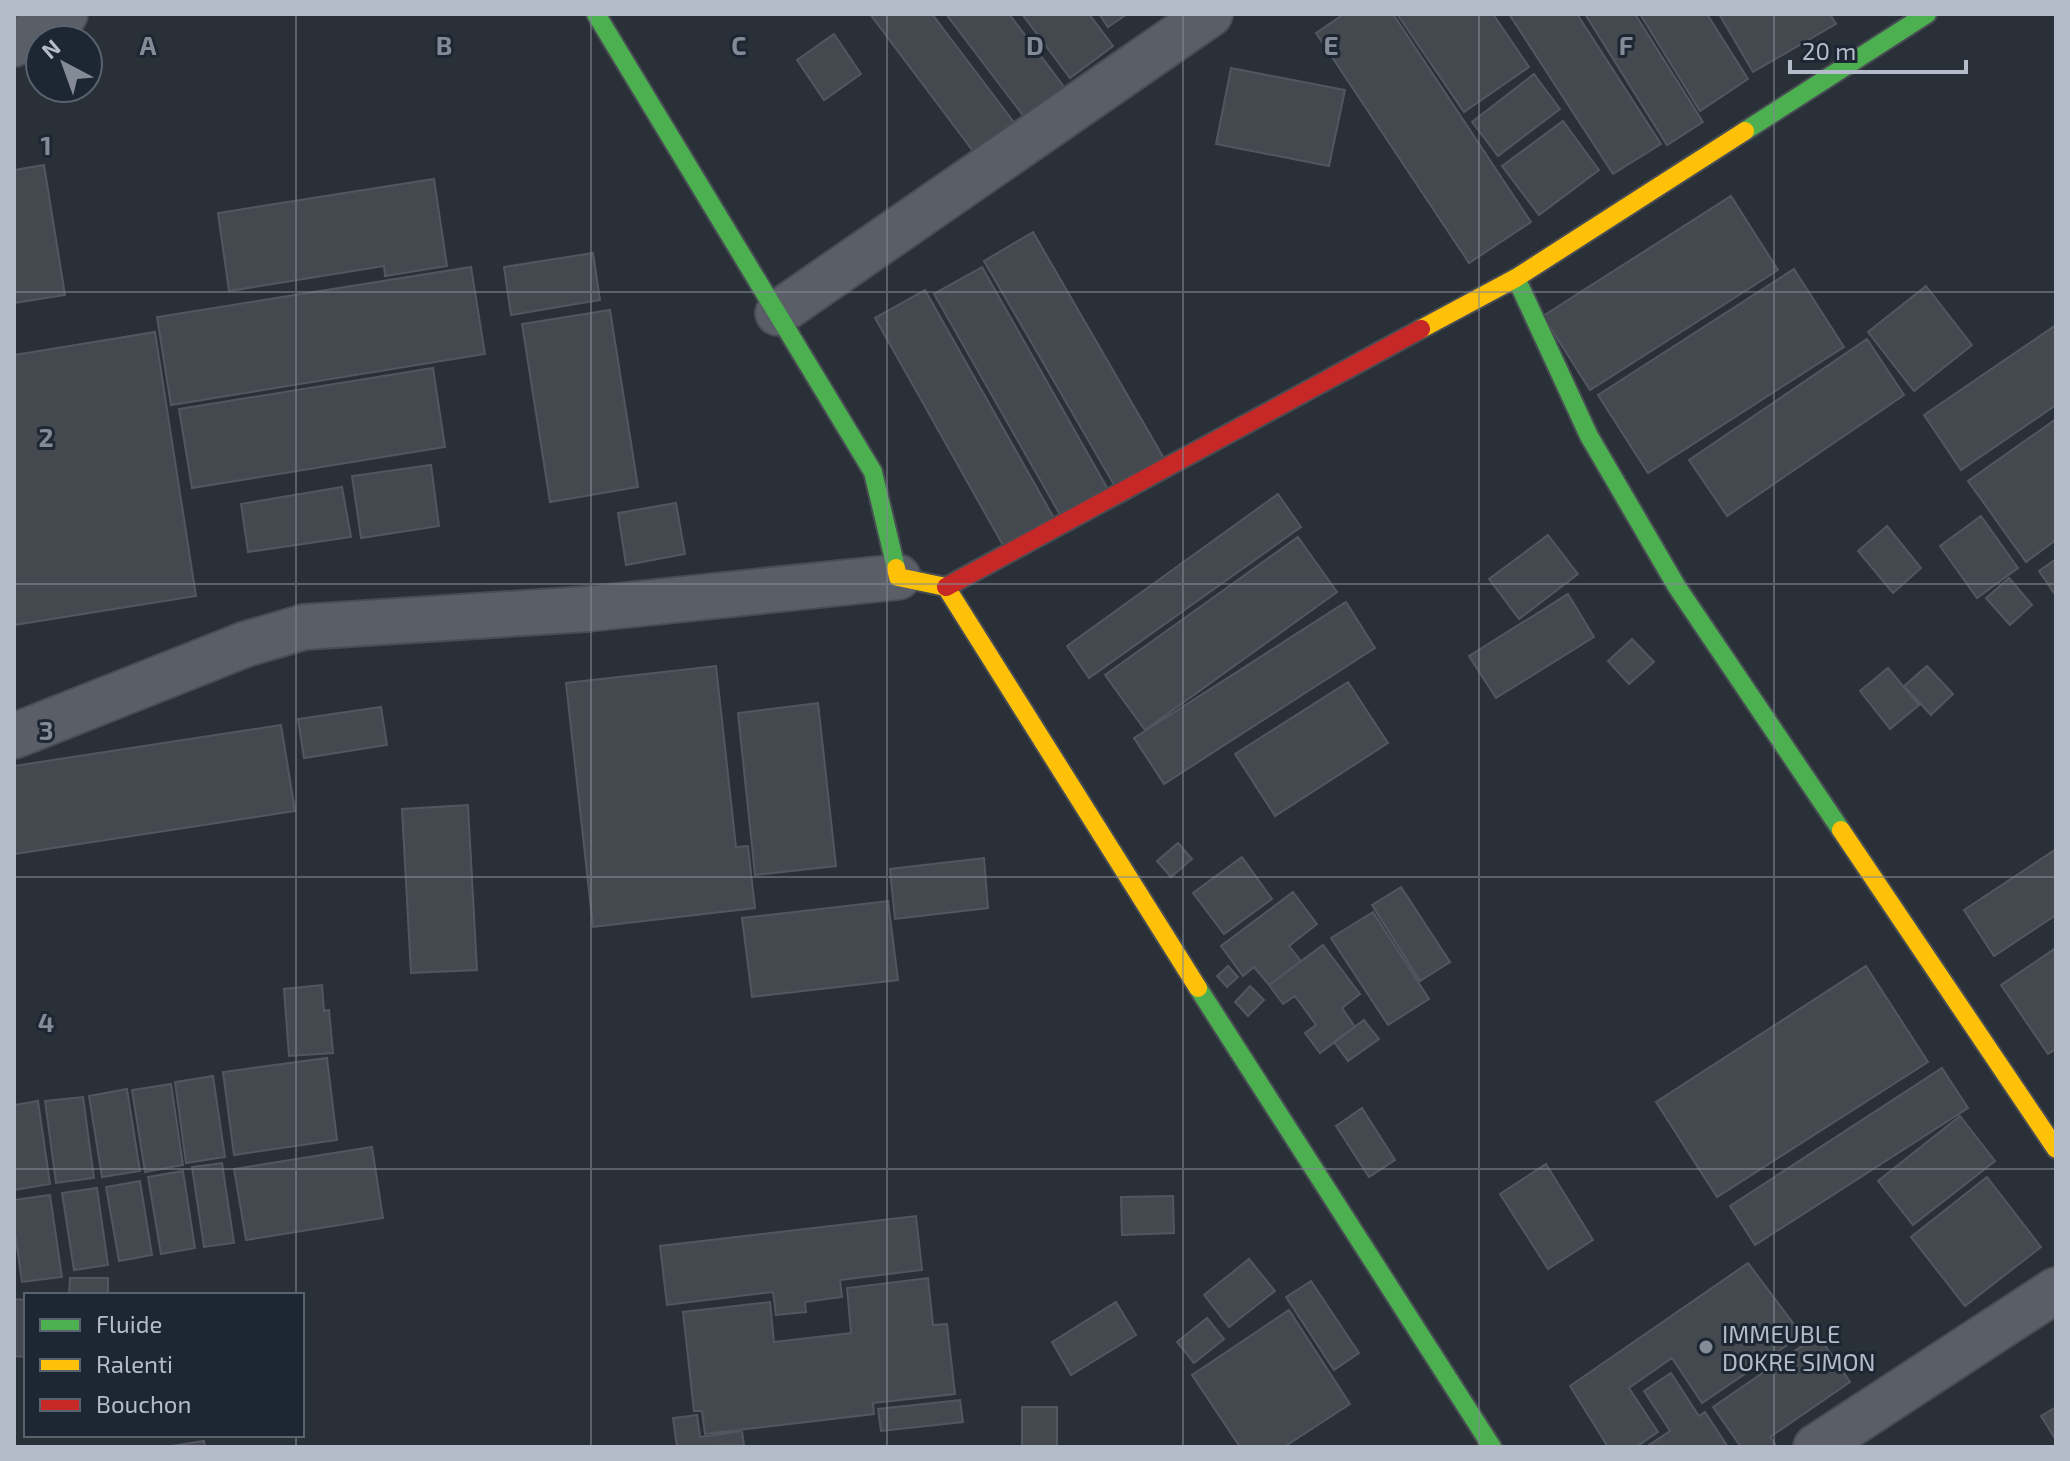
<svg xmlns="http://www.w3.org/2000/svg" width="2070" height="1461" font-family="'Exo 2',sans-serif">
  <rect width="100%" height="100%" fill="#2a3038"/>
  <path fill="#444950" stroke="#52575f" stroke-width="2" d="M870,14H932L1016,125L976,155Z
    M946,14H1009L1065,88L1025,118Z
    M1022,14H1089L1113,46L1070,78Z
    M1099,14H1127L1108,27Z
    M1344,14H1393L1531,222L1469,263L1316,33Z
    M1397,14H1493L1529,67L1464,112Z
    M1509,14H1577L1661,144L1613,174Z
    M1585,14H1635L1703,122L1667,145Z
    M1640,14H1707L1748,79L1700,111Z
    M1719,14H1830L1836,24L1753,72Z
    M834,34L861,74L824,100L797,60Z
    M1231,68L1345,90L1329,166L1216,144Z
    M1534,74L1560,109L1498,156L1472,122Z
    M1563,121L1599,170L1539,215L1502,166Z
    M44,165L65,295L14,303V170Z
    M434,179L447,266L385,276L384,266L229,291L218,213Z
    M1731,196L1778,270L1590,390L1543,316Z
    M1033,232L1173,474L1124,502L984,261Z
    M593,253L600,300L511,315L504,267Z
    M471,267L485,354L171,405L157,317Z
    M982,267L1110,493L1063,520L934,294Z
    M1794,269L1844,347L1648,473L1598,395Z
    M1926,286L1972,345L1914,391L1868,332Z
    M925,290L1054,518L1004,547L875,318Z
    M610,310L638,487L550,502L522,324Z
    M2056,325V405L1961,470L1924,415Z
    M155,332L196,596L14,625V355Z
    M1867,339L1904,395L1727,516L1689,460Z
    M433,368L445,447L192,488L179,409Z
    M2056,419V540L2026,562L1968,481Z
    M431,465L439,526L361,538L352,476Z
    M342,487L351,537L248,552L241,504Z
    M1278,494L1301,527L1089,678L1067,646Z
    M676,503L685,554L626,565L618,513Z
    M1981,516L2018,568L1977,598L1940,546Z
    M1887,526L1921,568L1893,593L1858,551Z
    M1548,535L1578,574L1519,619L1489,579Z
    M1298,537L1337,592L1145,730L1105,675Z
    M2056,559V596L2039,571Z
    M2009,578L2032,605L2010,625L1986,598Z
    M1568,594L1594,637L1496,698L1469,656Z
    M1346,602L1375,648L1164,784L1134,738Z
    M1632,639L1654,662L1629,684L1608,661Z
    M716,666L736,847L748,846L755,908L593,927L566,683Z
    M1927,666L1953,694L1931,715L1904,686Z
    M1888,668L1919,705L1890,729L1860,691Z
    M1348,682L1388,743L1275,816L1235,754Z
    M818,703L836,866L755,875L738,713Z
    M381,707L387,745L304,758L298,719Z
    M281,725L295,811L14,854V766Z
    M468,805L477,970L411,973L402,809Z
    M1178,843L1192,859L1171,877L1157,861Z
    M2056,849V915L1994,956L1964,910Z
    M1242,857L1272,899L1224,934L1193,893Z
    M984,858L988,908L895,919L890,869Z
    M1401,887L1450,962L1420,981L1372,905Z
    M1293,892L1317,924L1289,946L1301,961L1269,985L1254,967L1243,976L1221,946Z
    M888,901L898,980L752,997L742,918Z
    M1373,912L1429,999L1388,1025L1331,938Z
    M1323,945L1360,994L1342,1008L1355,1027L1320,1053L1305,1033L1316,1025L1295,996L1283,1004L1269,985Z
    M2056,948V1049L2048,1054L2001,985Z
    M1228,966L1238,977L1227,987L1217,976Z
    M1866,966L1928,1062L1717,1197L1656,1102Z
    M322,985L324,1011L329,1010L333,1053L289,1056L284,989Z
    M1250,986L1264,1000L1248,1016L1235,1002Z
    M1364,1020L1379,1039L1348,1061L1334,1042Z
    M327,1058L337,1140L234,1155L223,1072Z
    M1942,1068L1968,1108L1755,1245L1730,1206Z
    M213,1076L225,1157L186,1163L175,1082Z
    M171,1084L183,1165L145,1172L132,1090Z
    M127,1089L140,1171L102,1177L89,1096Z
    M83,1097L94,1178L56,1183L45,1101Z
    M38,1101L50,1184L14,1190V1105Z
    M1362,1108L1395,1160L1369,1177L1336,1126Z
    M1960,1116L1995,1161L1913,1225L1878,1181Z
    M372,1147L383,1218L246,1240L234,1169Z
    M222,1163L234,1243L204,1247L192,1167Z
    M1546,1164L1593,1240L1548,1269L1500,1194Z
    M183,1171L195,1248L161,1254L148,1177Z
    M1987,1177L2041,1247L1965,1306L1911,1237Z
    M140,1181L152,1255L119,1261L106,1187Z
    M97,1188L108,1265L74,1270L62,1193Z
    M50,1195L62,1277L22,1282L14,1226V1200Z
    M1173,1196L1174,1233L1122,1235L1121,1197Z
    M916,1216L922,1270L840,1280L842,1297L805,1302L806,1312L776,1315L773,1292L667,1305L660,1246Z
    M1249,1259L1275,1291L1229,1327L1204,1295Z
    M1748,1263L1802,1335L1702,1403L1672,1358L1629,1388L1658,1432L1636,1447H1608L1570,1386Z
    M70,1278H108V1295H69Z
    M928,1278L933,1325L947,1324L955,1394L873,1403L874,1414L705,1434L702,1411H694L683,1312L770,1302L774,1342L851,1333L847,1288Z
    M1311,1281L1359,1353L1334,1370L1286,1297Z
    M14,1299L26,1300V1357L14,1356Z
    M1116,1302L1136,1335L1071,1375L1052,1342Z
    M1289,1310L1350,1404L1284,1447H1240L1192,1375Z
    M1207,1318L1224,1339L1194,1363L1177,1342Z
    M1818,1335L1850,1382L1770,1437L1777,1447H1741L1713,1407Z
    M1671,1373L1699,1416L1705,1412L1728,1447H1646L1670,1431L1644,1391Z
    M960,1400L963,1422L881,1431L878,1409Z
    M1022,1407H1057V1447H1022Z
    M2056,1407V1440L2041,1416Z
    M697,1415L700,1437L742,1431L744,1445L677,1447L673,1418Z
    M204,1441L205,1447H165Z"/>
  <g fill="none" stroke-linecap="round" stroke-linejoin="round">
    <defs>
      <path id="street" d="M14,44L65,14
        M778,313L1210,14
        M14,736L246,644L304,627L587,609L898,577
        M1816,1447L2056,1290"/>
      <path id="fast" d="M596,14L873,472L896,568
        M1745,131L1927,14
        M1516,278L1589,436L1677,587L1841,830
        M1198,988L1492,1447"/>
      <path id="slow" d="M1421,329L1516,278L1745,131
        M896,568L898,577L946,587L1198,988
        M1841,830L2056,1149"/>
      <path id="jam" d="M946,587L1421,329"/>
    </defs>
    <use href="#street" stroke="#484c53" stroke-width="48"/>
    <use href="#fast" stroke="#484c53" stroke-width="22"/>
    <use href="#slow" stroke="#484c53" stroke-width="22"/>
    <use href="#jam" stroke="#484c53" stroke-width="22"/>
    <use href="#street" stroke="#5a5e66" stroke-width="44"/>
    <use href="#fast" stroke="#4caf50" stroke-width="18"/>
    <use href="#slow" stroke="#ffc107" stroke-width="18"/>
    <use href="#jam" stroke="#c62828" stroke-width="18"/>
  </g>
  <path fill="none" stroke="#848b96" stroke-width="2" stroke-opacity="0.55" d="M296,14V1295M591,14V1447M887,14V1447M1183,14V1447M1479,14V1447M1774,14V1447M14,292H2056M14,584H2056M14,877H2056M14,1169H2056M296,1435V1447"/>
  <circle fill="#848b96" stroke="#1d2633" stroke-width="3" cx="1706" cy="1347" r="8"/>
  <g text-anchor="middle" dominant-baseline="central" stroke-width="6" stroke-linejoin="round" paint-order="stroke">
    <g font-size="24" fill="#b4bcc9" stroke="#1d2633" text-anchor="start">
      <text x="1722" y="1333">IMMEUBLE<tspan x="1722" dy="28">DOKRE SIMON</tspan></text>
    </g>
  </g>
  <g font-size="26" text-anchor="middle" font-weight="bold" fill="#848b96" stroke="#1d2633" stroke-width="6" stroke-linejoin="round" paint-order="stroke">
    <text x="148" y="55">A</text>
    <text x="444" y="55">B</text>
    <text x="739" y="55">C</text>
    <text x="1035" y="55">D</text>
    <text x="1331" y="55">E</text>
    <text x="1626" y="55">F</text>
    <text x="46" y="155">1</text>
    <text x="46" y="447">2</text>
    <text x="46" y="740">3</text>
    <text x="46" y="1032">4</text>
  </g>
  <rect width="2070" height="1461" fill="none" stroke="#b4bcc9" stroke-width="32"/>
  <rect x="24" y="1293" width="280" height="144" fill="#1d2633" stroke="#59626f" stroke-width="2"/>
  <rect x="40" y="1319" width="40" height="12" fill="#4caf50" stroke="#59626f" stroke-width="2"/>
  <text x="96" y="1333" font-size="24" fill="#b4bcc9">Fluide</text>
  <rect x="40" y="1359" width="40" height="12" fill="#ffc107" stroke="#59626f" stroke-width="2"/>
  <text x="96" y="1373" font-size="24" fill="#b4bcc9">Ralenti</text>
  <rect x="40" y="1399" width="40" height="12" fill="#c62828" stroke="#59626f" stroke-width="2"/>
  <text x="96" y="1413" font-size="24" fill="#b4bcc9">Bouchon</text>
  <g transform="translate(64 64) rotate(319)"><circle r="38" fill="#1d2633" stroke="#59626f" stroke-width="2"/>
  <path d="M0-6L14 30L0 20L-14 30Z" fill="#848b96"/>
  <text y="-12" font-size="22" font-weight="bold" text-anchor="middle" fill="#b4bcc9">N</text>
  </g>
  <path d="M1790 60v12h176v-12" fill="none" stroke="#b4bcc9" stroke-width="4"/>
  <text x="1802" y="60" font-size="24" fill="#b4bcc9" stroke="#1d2633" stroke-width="6" paint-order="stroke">20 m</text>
</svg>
